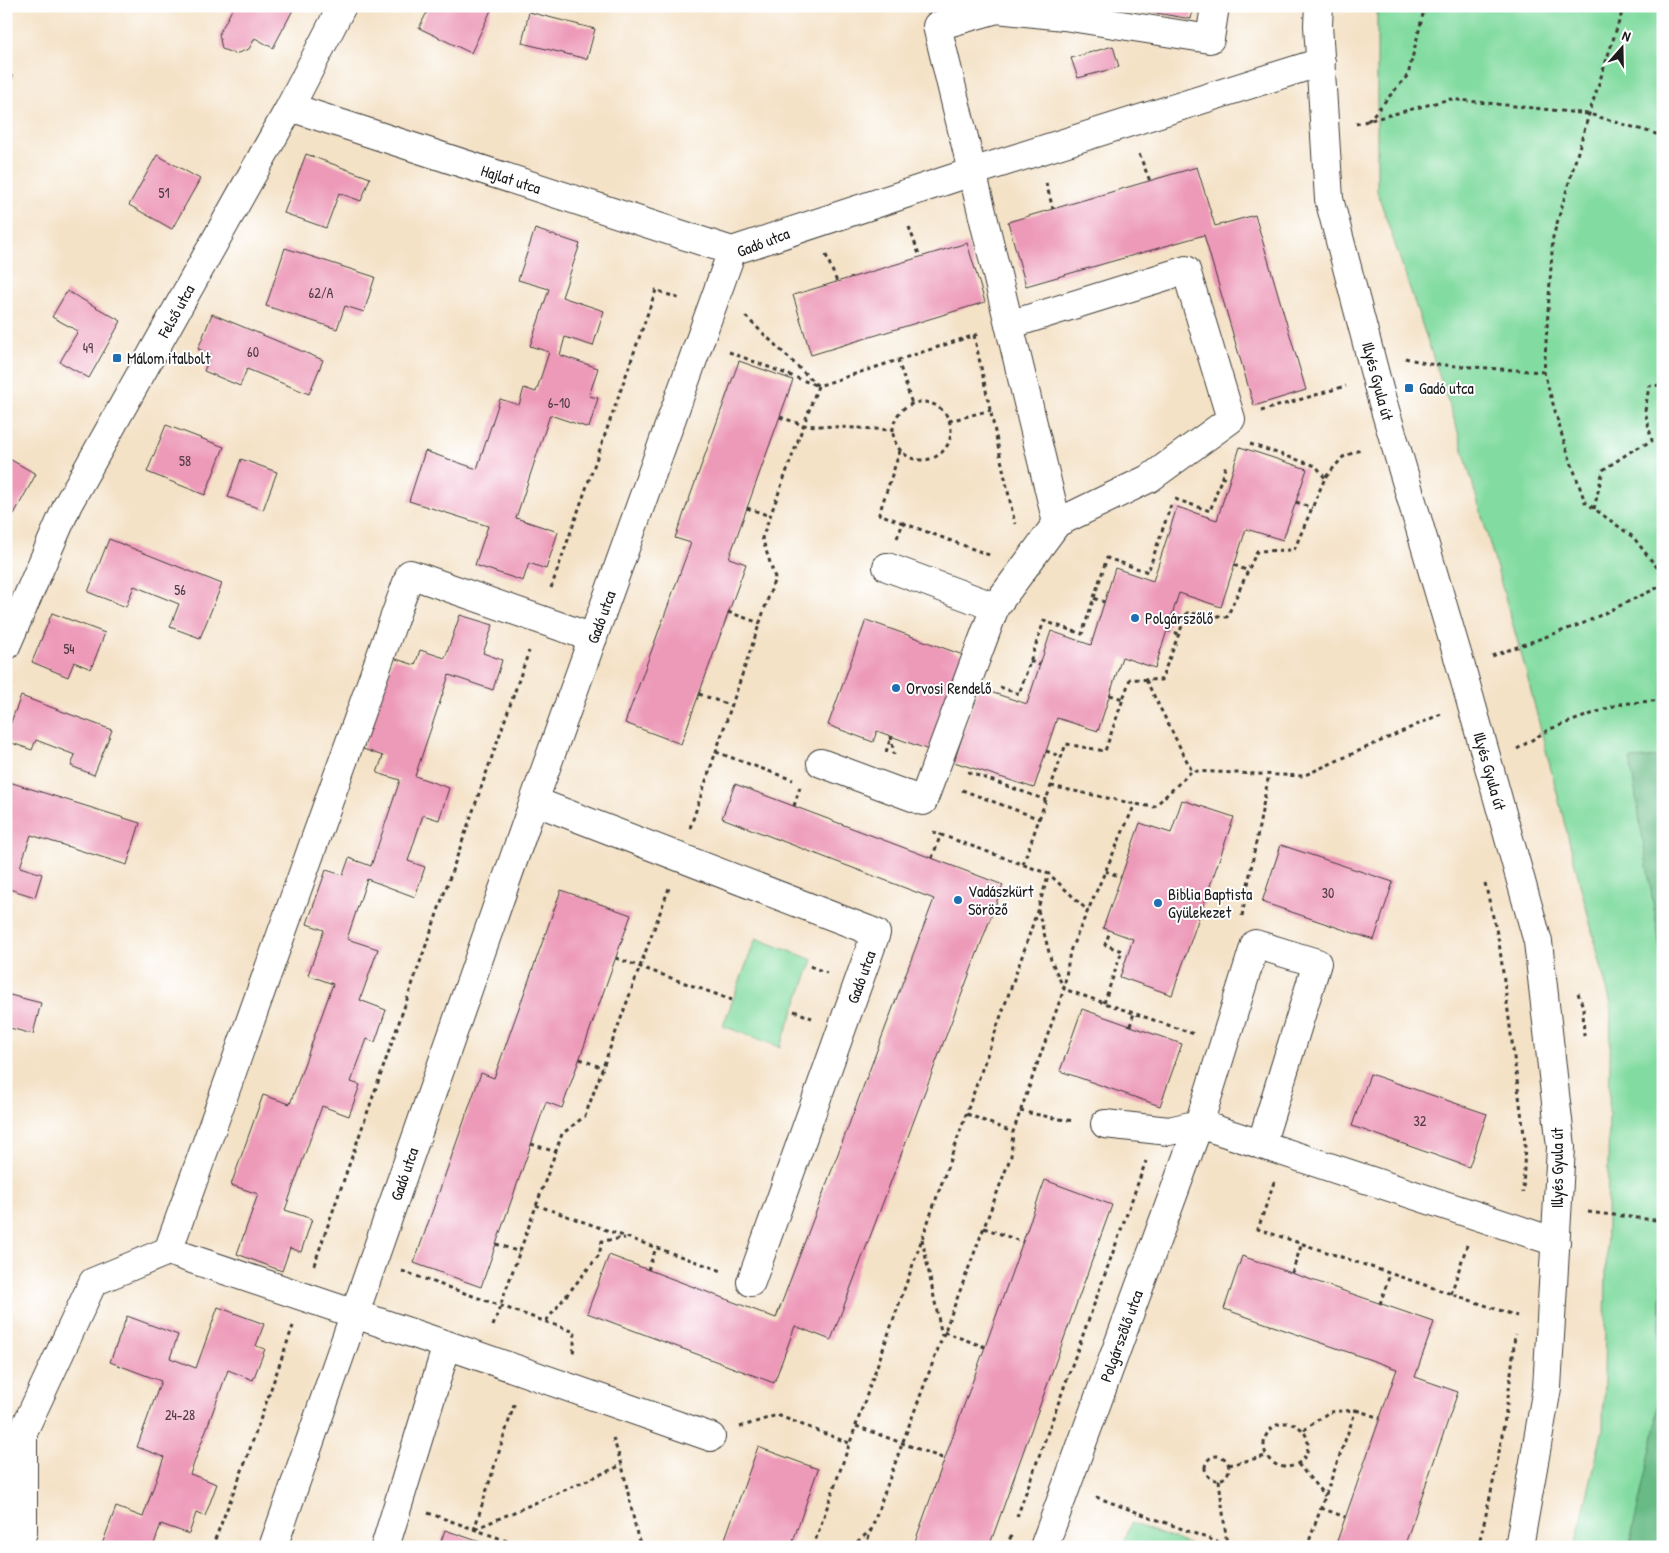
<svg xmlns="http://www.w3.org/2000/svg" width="1669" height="1553" font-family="'Patrick Hand',sans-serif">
  <rect width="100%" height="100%" fill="#fff"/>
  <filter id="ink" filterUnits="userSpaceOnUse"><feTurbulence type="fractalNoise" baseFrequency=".02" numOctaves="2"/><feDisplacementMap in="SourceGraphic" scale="10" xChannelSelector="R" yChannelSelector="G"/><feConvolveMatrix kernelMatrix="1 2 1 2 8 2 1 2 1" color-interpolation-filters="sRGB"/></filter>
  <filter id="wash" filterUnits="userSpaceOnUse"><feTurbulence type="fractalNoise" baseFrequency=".0096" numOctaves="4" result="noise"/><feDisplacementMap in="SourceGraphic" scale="20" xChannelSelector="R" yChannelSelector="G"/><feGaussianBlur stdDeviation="1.12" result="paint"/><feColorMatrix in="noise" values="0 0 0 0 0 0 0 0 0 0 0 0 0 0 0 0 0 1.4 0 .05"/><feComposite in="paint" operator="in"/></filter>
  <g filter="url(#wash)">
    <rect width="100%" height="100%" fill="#f4e2c7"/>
    <path fill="#82dba0" stroke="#4f7c5e" d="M1377,6H1663V1547H1575L1603,1429L1611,1005L1524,664L1456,425L1377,191Z
      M756,938L813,960L780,1047L723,1026Z
      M1131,1523L1196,1547H1122Z"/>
    <path fill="#69bb86" stroke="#426c51" d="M1663,757V966L1630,759Z
      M1663,1252V1547H1629L1656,1425Z"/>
    <g id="blocks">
      <path fill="#ed99b8" d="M234,6H295L273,48L255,38L249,49L235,54L222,49L219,34Z
        M430,6H493L471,53L419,28Z
        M1115,6H1193L1191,19Z
        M529,12L595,29L587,59L522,43Z
        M1113,46L1119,67L1078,78L1071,58Z
        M6,73L13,76L6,94Z
        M306,154L370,178L361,201L339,193L326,228L284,213Z
        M157,155L200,179L172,229L129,205Z
        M1197,167L1215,226L1255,215L1306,390L1254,406L1204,235L1026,286L1008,222Z
        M535,229L580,244L562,297L604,311L593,346L565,337L560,355L598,368L589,396L598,398L589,428L550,415L516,518L558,532L546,569L529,563L523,581L475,565L488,526L409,501L425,451L477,469L500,399L519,405L524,388L536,392L549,352L530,346L549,289L518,280Z
        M967,243L985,302L811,355L793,295Z
        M285,248L375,277L364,312L345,306L337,329L266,306Z
        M67,291L121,321L89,378L60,362L78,331L52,317Z
        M212,314L323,360L309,394L247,369L240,386L204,371L211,354L198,349Z
        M739,361L793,380L729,558L746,564L681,744L625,723L691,543L675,538Z
        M166,425L224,447L205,495L147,472Z
        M1240,447L1307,469L1283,540L1246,529L1221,607L1179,593L1155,668L1122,657L1098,731L1057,718L1034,788L954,762L978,688L1027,704L1051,631L1091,645L1115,568L1153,581L1177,507L1217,520Z
        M6,457L36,474L14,514L6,510Z
        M241,459L277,472L263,510L228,497Z
        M109,539L222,584L200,638L170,627L179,604L134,586L126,607L88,592Z
        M52,613L105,633L91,669L74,662L68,677L32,662Z
        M460,615L493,625L483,653L502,660L493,690L449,675L415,776L449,788L439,820L423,815L408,861L425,867L415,897L367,879L347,939L378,949L360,1000L386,1010L375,1042L367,1039L351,1082L360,1085L349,1116L322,1106L285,1210L312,1219L301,1252L290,1248L282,1271L237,1254L258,1194L231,1185L263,1095L290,1104L333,984L308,975L324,930L307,924L326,870L343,875L349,858L371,866L400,780L377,773L383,756L363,749L393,658L415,665L420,650L445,658Z
        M866,620L963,655L929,750L877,731L873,742L828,725Z
        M21,696L112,730L94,775L71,766L75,755L36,740L32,750L6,741V735Z
        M6,781L140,823L127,865L31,835L20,867L42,874L35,897L6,888Z
        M735,784L1003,885L831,1340L795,1326L774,1383L587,1313L609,1255L776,1318L934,899L722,818Z
        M1182,800L1234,817L1172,995L1120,977L1133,939L1103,928L1140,823L1171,833Z
        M1281,845L1393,882L1374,940L1262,902Z
        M561,890L631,915L562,1108L546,1102L481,1287L414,1263L481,1073L494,1078Z
        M6,994L41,1003L33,1034L6,1027Z
        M1082,1009L1182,1044L1160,1106L1060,1071Z
        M1370,1074L1487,1114L1469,1167L1352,1126Z
        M1045,1180L1112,1205L989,1547H913Z
        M1242,1256L1434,1322L1415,1377L1458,1392L1404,1547H1335L1397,1369L1224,1309Z
        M218,1307L264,1324L256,1346L265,1349L253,1380L228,1370L190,1474L217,1484L205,1516L196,1513L189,1534L161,1524L153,1547H101L116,1507L143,1517L164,1457L137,1447L161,1381L110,1362L127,1316L178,1335L170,1358L196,1368Z
        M758,1447L818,1469L791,1547H722Z
        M445,1530L492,1546V1547H439Z"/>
    </g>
  </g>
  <g filter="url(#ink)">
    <use href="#blocks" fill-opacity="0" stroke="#3c3a36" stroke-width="1"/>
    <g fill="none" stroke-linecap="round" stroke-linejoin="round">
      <defs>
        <path id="minor" d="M1319,6L1318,25L1329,199L1380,393L1461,667L1538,942L1561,1147L1547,1388L1519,1547
          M1064,16L1210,39L1215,6
          M290,107L732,251
          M1057,523L937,26L997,9L1064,16L1066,6
          M995,607L1057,523L1150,478L1231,419L1186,270L1009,325
          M6,646L68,504L290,107L342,6
          M821,763L923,801L995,607L887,567
          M534,801L732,251L972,172L1321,62
          M1105,1124L1169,1131L1199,1124L1255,944L1317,963L1261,1145
          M168,1251L447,1345
          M17,1547L23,1532V1432L93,1282L168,1251L410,574L593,638
          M273,1547L534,801L876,933L751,1282
          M385,1547L447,1345L711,1437
          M1044,1547L1199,1124L1556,1242"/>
      </defs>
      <use href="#minor" stroke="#3c3a36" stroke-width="30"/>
      <path stroke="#3c3a36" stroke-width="3" stroke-dasharray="4 4" stroke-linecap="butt" d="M1624,6L1589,114L1553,237L1544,372L1563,439L1585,502L1633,537L1663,575
        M1368,121L1408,75L1425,6
        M1356,124L1450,99L1589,114L1663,136
        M1139,154L1150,181
        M1046,183L1053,209
        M909,227L920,257
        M826,255L837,282
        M974,335L1015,524
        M729,352L818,386L744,315
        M1405,358L1429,364L1544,372
        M898,360L912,404
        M893 431a29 29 0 1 1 58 0a29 29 0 1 1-58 0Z
        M1261,411L1346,386
        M780,417L803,425L892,430
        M949,421L991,410
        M1250,444L1316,466L1325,478
        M900,451L879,514L903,523
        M1221,477L1229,480
        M1175,499L1210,511L1226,465
        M1296,502L1312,508
        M747,508L770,516
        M1594,509L1603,470L1633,450L1652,441L1645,411L1649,386L1663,385
        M897,538L903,523L992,556
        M1234,565L1248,571
        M551,588L656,290L680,299
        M1094,598L1104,602
        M728,612L760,623
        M1167,630L1179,634
        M1492,656L1584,623L1663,585
        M1030,661L1040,665
        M1146,680L1192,771
        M1000,687L1019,694L1044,621L1082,634L1107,558L1148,572L1171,505
        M699,694L732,706
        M1110,695L1123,699
        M891,736L894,755
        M1517,749L1550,729L1619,704L1663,700
        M1046,751L1062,757
        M716,752L793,780
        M886,752L891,737
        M968,772L1046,800
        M1051,786L1135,804L1154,807L1192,771L1303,776L1441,714
        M962,790L1040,819
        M794,806L800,787
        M690,828L775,578L762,538L818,386L978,334
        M933,832L1049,874L1088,911
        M932,858L941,834
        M1023,864L1066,744L1105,751L1130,679L1161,680L1187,613L1227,617L1257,551L1294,550L1325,478L1343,457L1362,449
        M1105,871L1121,877
        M1485,883L1499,942L1525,1142L1523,1193
        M1038,910L1051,960L1064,989L1194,1034
        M1242,916L1269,774
        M616,958L732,1000
        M810,966L827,973
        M1578,993L1583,1007L1584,1037
        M1104,1003L1122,951L1105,945L1110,931
        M794,1011L812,1018
        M1130,1026L1134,1013
        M580,1059L603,1068
        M1020,1111L1059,1119L1074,1121
        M967,1114L1012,1132
        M531,1144L556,1152
        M1274,1182L1258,1229L1517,1316
        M536,1205L722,1271
        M1588,1212L1663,1221
        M984,1228L1023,1242
        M922,1239L942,1336
        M496,1244L520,1252
        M314,1265L529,651
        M648,1270L656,1248
        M402,1271L575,1332L573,1355
        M1292,1273L1302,1243
        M1451,1294L1467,1245
        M1380,1304L1390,1274
        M546,1321L599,1255L602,1241L625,1238
        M493,1326L562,1134L585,1116L669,888
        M944,1332L985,1347
        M1356,1410L1380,1418
        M1264 1445a22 22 0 1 1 44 0a22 22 0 1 1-44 0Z
        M856,1426L945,1459
        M740,1427L777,1415L849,1443
        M1304,1430L1329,1412L1356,1410L1307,1547
        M613,1438L622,1465L638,1539L644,1547
        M1205 1468a12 12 0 1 1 24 0a12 12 0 1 1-24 0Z
        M1298,1464L1325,1496
        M1229,1465L1266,1456
        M1219,1480L1227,1545
        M1096,1497L1231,1547
        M1321,1508L1345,1517
        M428,1513L524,1547
        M1017,1517L1146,1161
        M475,1529L622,1465
        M474,1530L515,1402
        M212,1547L245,1463L293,1326
        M813,1547L1026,945L1049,874
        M851,1547L871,1530
        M865,1547L902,1444L1011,1156L1013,1132L1064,989L1070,951L1135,804
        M1007,1547L1012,1533
        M1478,1547C1496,1477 1509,1406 1515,1334"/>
      <use href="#minor" stroke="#fff" stroke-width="28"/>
    </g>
  </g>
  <g fill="#1f6fb2" stroke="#fff" stroke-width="2">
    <rect x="112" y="353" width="10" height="10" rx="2.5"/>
    <rect x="1404" y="383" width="10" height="10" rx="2.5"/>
    <circle cx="1135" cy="618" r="5"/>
    <circle cx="896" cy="688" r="5"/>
    <circle cx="958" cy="900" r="5"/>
    <circle cx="1158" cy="903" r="5"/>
  </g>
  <g text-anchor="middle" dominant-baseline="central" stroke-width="4" stroke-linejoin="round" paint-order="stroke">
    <g font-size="14" fill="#503b43">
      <text x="164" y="192">51</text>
      <text x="321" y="292">62/A</text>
      <text x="88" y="347">49</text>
      <text x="253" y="351">60</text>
      <text x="559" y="402">6-10</text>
      <text x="185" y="460">58</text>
      <text x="180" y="589">56</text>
      <text x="69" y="648">54</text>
      <text x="1328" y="892">30</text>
      <text x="1420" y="1120">32</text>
      <text x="180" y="1414">24-28</text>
    </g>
    <g font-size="16" fill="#1c1c1c" stroke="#fff">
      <text transform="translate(511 179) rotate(18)">Hajlat utca</text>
      <text transform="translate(763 242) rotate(-21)">Gadó utca</text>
      <text transform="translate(176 311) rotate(-61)">Felső utca</text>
      <text transform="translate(1378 381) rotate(75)">Illyés Gyula út</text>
      <text transform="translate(601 617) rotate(-70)">Gadó utca</text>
      <text transform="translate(1490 771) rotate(74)">Illyés Gyula út</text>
      <text transform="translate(861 977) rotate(-70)">Gadó utca</text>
      <text transform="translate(1557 1168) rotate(-90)">Illyés Gyula út</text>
      <text transform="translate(404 1174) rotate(-71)">Gadó utca</text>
      <text transform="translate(1121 1336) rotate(-70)">Polgárszőlő utca</text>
    </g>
    <g font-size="16" fill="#1c1c1c" stroke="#fff" text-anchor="start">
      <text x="127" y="358">Málom italbolt</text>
      <text x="1419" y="388">Gadó utca</text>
      <text x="1145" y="618">Polgárszőlő</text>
      <text x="906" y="688">Orvosi Rendelő</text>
      <text x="968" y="891">Vadászkürt<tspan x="968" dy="18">Söröző</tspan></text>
      <text x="1168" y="894">Biblia Baptista<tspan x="1168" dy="18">Gyülekezet</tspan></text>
    </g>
  </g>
  <rect width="1669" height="1553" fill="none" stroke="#fff" stroke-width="25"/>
  <g transform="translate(1622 48) rotate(20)" stroke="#ffffff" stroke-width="4" paint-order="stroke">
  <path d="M0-4L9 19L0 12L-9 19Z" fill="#1c1c1c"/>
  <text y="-8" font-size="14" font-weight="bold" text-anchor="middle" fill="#1c1c1c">N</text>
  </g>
</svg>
